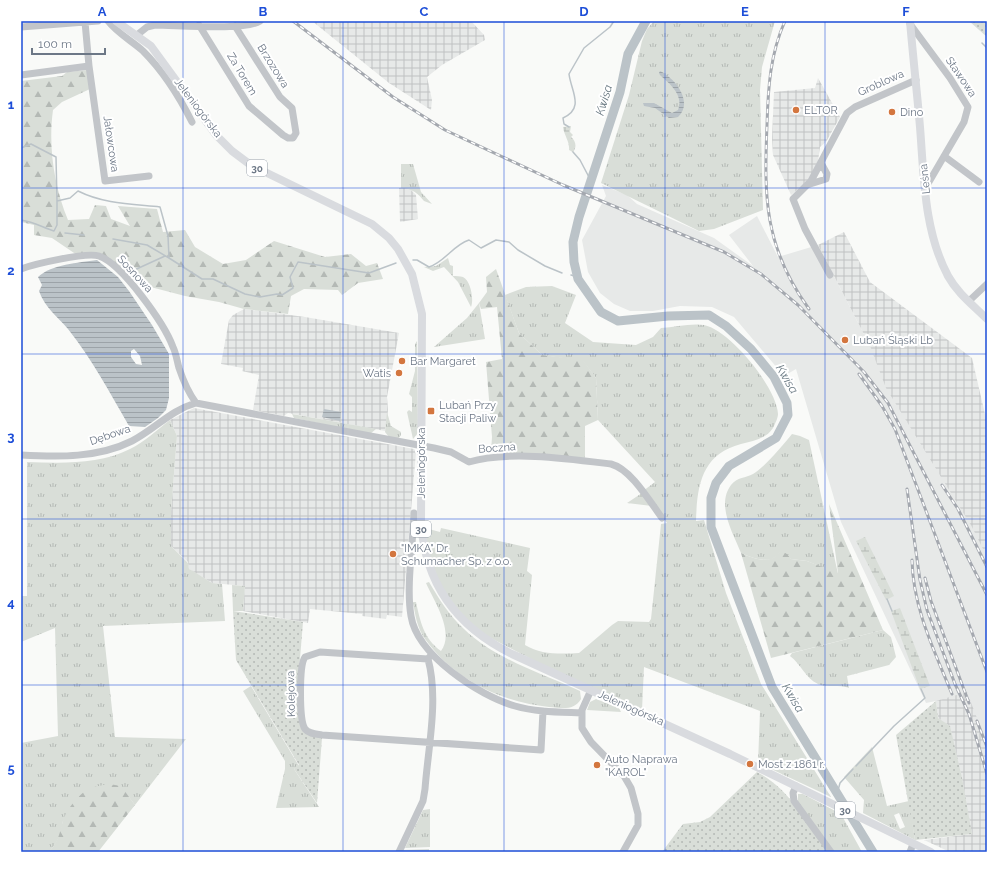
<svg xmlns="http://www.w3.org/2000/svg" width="1008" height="873" font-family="Raleway,sans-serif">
  <defs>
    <pattern id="industrial-grid" width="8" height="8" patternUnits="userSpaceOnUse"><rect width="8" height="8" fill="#e7e9e8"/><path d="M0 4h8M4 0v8" fill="none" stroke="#bfc2c2"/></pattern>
    <pattern id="grass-tufts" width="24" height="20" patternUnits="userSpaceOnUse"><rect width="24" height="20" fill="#d9ded8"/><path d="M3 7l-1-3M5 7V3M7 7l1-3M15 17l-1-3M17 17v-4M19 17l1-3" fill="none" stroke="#b4b9b5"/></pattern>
    <pattern id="forest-firs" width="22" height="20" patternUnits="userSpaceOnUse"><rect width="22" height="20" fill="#d9ded8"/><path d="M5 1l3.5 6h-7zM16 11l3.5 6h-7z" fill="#b4b9b5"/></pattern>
    <pattern id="wetland-marsh" width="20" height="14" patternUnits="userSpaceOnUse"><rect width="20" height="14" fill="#d9ded8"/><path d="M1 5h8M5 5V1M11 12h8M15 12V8" fill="none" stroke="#b4b9b5"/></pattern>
    <pattern id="garden-dots" width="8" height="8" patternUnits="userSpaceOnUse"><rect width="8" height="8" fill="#d9ded8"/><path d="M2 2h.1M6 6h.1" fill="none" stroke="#b4b9b5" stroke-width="1.8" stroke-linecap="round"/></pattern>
    <pattern id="water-rules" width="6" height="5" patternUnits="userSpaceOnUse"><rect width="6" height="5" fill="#bbc3c8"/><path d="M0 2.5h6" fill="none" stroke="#9ca3a8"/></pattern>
  </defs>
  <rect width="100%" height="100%" fill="#f9faf8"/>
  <path fill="#e7e9e8" d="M602,185L627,195L637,204L714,238L753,266L729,235L757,216L778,257L818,245L870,346L987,543V852L971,834L936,701L926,703L841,522L796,369L784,376L734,317L712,307L680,306L653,311H630L614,304L600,293L588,272L582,240L606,196Z"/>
  <path fill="url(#industrial-grid)" d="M312,21H471L484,35L485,40L442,65L427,77L432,100L431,110L389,83Z
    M818,78L840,117L826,142L820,147L818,161L808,181L791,195L773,155L772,138L774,92L815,88Z
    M408,187L416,195L418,219L400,222L399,188Z
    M844,232L870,282L972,358L987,423V557L972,527L886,388L870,346L818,245Z
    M244,309L305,317L399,333L387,397L388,410L385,431L288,413L284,416L253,410L259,375L242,371L243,368L221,364L229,320L233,315Z
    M194,408L414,449L416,452L402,617L387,615L386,619L362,616V614L310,609L308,623L243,611L245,586L212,583L189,569L188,562L171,546V511L177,436L170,420Z
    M967,692L987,744V852H950L924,840L972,834L962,778L950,726L938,718L936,701Z"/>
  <path fill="url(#grass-tufts)" fill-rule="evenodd" d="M654,21H775L762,67L760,90L763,210L714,229L699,231L601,183L629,95L642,41L647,29Z
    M401,164H413L421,192L432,204L424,201C419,194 410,187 401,188Z
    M448,258L450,265L453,266V276C456,276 460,276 463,277C471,281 474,300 471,307L458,282L444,267L433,271L424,267L436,266Z
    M552,286L576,295L565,323L593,342L636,345L653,337L661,328C675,327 691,323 704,325C730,330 777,388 778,414C778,418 775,424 773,428C766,439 753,441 741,444C702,454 697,485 696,521L704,520L726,593L761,684L831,797L758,763L760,711L644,667L642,710L539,663L485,635L462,616L442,588L428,554L425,528L440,532L441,528L530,548L527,571L532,575L525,645C541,655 561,654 579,653L612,625L618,621L649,622L651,619L661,524L667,523L643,491L655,482L598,420L596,378L583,361L542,355L519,333L505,295L526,287Z
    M479,303L485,339L434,347L467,318Z
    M417,341L418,433L413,439L407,412L409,410L412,412V397L409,394L415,371V344Z
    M387,412L391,426L401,432V435L398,439L389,437L385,432Z
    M292,414L376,429L370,434L294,418Z
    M170,420L177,436L171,511V546L188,563L189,569L193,571L212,583L222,584L225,621L103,626L115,737L186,739L135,805L125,792L63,821C61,834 58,842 49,852H21V743L58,736L55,628L21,642V596H27V462C61,463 99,465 130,449C144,442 157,430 170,420Z
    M792,434L800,436L809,440L838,574L807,561L791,559L780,552C772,566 752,558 741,553C733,533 716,505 731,485C737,477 746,478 753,474C763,469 784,444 792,434Z
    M642,493L652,506L627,503Z
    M429,582C439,599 449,615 464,629C495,659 541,673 580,691L581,699C574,711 562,708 549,707C500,702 454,679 425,639C417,628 415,614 413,602H416C420,621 424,639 441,651C455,632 434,601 426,583Z
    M232,585L245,586L243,611H233Z
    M883,630L891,637L896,657L889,665L847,676L849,688C839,684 828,688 818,684C805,678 801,664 790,656L792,653Z
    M251,686L299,766L294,769L319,807L276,808L285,769V761L243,691Z
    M596,699L619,708L621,712L587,710L590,702Z
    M872,747L887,806L909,801L915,840L863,813L864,800L844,777ZM899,813L905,827L900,829L894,815Z
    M798,794H803L841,814L862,852H834L798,803Z
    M430,809V847L405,848L423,810Z
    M429,849V852H402L403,850Z"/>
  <path fill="url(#forest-firs)" d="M87,70L90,89L62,102L53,110C48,146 54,186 68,220L89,219L95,205L106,206L111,219L130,226L118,206L157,209L163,232L185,230L195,247L223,264L246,260L274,241L325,257L351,254L366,266L377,263L383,279L358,283L342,295L338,290L304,289L291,296L288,314L244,309L219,302L185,296L139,284L107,258L77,255L52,238L34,235V225L21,222V81L62,76L67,72Z
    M496,269L519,333L542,355L583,360L596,378L598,420L585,426V458L491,452L492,437L486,362L502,359L497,307L481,309L479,303L487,292L486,277Z
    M829,504L883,630L771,658L741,553C752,558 772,566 780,551L787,554L791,559L807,561L838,573Z
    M109,784L121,786L135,805L98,852H49C59,840 59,835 63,821C67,809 79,793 91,788C96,786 104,785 109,784Z"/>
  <path fill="url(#wetland-marsh)" d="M571,126L570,132L573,135L571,137C576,141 577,147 573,152L569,150C570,142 564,135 563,127Z
    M865,537L894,596L886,600L856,541Z
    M900,608L930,686L920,689L891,611Z"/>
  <path fill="url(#garden-dots)" d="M969,21H987V37Z
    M233,611L303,622L297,695L301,723L322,738L317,803L294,769L299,765L236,660Z
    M936,701L938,718L950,726L962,778L972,834L915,840L896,735Z
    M757,772C789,788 808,824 828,852H662L683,824L700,822L710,817Z"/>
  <path fill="url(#water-rules)" fill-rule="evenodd" d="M660,71C675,78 694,102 678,117L669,118L655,108L644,106L643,103H654L672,113L678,110C684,95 670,84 660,75L659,73Z
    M97,260L118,277L129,291L152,325L169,354V398L166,410L158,418L145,427L129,426C110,393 92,359 68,329C57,316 45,308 39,291L42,285L38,277C52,264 78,263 97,260ZM134,349L140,356L142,365L136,364L131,357V351Z
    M324,409L341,412L340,421L322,417Z"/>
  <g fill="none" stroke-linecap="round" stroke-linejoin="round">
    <path stroke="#bbc3c8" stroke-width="1.5" d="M982,43L987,48
      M569,127L564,124L563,118C585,108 571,91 569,74L584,48L610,27L614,21
      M21,148L31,144L56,157L57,201L70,198L78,191C104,204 131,204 160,207L168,236L169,258L202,279H213L245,294L260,297L277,294L282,295L293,288L290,277L298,262L369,273L396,263
      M573,152L580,160L591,181
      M21,220C34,222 42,227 54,231L57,225V201
      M65,233L84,235
      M113,239L147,245L169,258
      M413,260H417L429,267C445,262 453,245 469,240L481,248L496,240L509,242L518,250L545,266L562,273
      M128,275L130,272L165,256
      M571,275L578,277
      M887,599L892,611
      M856,766L894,726L925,698L921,689
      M837,794L840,783L853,769"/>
    <path stroke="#bbc3c8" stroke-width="9" d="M646,21L628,54L620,92L579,217L573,242L574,262L578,279L601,312L618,321L668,316L709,315L726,326L751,349L774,377L787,403L788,415L776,438L729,466L716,483L711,498V527L772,687L873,852"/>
    <path stroke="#c2c5c9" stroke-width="7" d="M108,21C117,33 132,41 143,51C164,72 179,96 192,122
      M910,24L950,78L968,107L964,122L926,187
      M199,25L249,106L283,135L288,138H293L296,133L292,108L280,97L235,26
      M21,27L98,21
      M137,35L147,27L155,25C177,25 245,31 260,21
      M89,66L105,181L149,176
      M21,75L89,66L85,22
      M944,156L979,182
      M807,185L826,179L827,174L821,163
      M21,269C34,264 86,252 99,256C122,264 164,323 173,347C176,353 177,361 179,368C183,380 188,392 196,403
      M830,275L805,229L793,199L811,181L847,113L855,107L916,80
      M969,301L987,284
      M21,455C59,457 98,458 132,441C155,429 171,410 196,403L434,448L451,452L469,462C508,450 571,459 611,464C631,469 650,502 662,518
      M414,513C413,544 406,587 411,616C417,655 479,696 515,706C536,712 559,712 581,713
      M428,659L320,652L305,657C299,665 299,720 305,729C309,734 316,734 322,735L541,750L543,711
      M591,690L582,710V728L591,742L624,776L631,788L638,814V825L623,852
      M796,786L793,793L794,801L831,852
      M399,852L423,801L425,789C428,748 439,699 428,659L431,655
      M910,852L913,844"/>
    <path stroke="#d9dbdf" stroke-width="8" d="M116,21L151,46L216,135L232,151L248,163L267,173L372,224L389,238L398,249L412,274L422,314L421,522C425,584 457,627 512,654L730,754L931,852
      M910,21C913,57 917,92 920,127C924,177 924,231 948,276C958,294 973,305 987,319"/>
    <defs>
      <path id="rail" d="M293,21L393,97L445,130L563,185L724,252L761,274L798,305L864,372L888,403L987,595
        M785,21C770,54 768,89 767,125C764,197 764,247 809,309
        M859,374L882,406L895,429L987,672
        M942,485L958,509L987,567
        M907,489L920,580L927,610L955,684L969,714L987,774
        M912,560C913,608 934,650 952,694
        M925,578L931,601L969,703
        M977,721L987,747"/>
    </defs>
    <use href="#rail" stroke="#a4a8af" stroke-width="3"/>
    <use href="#rail" stroke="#fff" stroke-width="1.5" stroke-dasharray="4.5" stroke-linecap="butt"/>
  </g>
  <path fill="none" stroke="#1d4ed8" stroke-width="1" stroke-opacity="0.55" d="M183,21V852M343,21V852M504,21V852M665,21V852M825,21V852M21,188H987M21,354H987M21,519H987M21,685H987"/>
  <g fill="#d3763f" stroke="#fff" stroke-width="1.5">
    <circle cx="796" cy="110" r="4"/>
    <circle cx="892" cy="112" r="4"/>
    <circle cx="845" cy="340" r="4"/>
    <circle cx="402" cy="361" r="4"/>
    <circle cx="399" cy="373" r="4"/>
    <rect x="427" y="407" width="8" height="8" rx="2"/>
    <circle cx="393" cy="554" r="4"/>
    <circle cx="750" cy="764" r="4"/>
    <circle cx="597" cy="765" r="4"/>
  </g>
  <g text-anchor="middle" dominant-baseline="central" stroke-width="4" stroke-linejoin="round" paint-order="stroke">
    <g fill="#fff" stroke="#98a0aa" stroke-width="1">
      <rect x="247" y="160" width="20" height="16" rx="3"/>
      <rect x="411" y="521" width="20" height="16" rx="3"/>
      <rect x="835" y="802" width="20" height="16" rx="3"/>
    </g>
    <g font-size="10" font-weight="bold" fill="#6c7786">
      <text x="257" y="168">30</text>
      <text x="421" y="529">30</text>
      <text x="845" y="810">30</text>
    </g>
    <g font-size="11" fill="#6c7786" stroke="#fff">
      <text transform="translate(273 66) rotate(58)">Brzozowa</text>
      <text transform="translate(242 74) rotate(59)">Za Torem</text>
      <text transform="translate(961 77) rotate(56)">Stawowa</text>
      <text transform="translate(881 83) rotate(-24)">Groblowa</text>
      <text transform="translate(198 108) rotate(53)">Jeleniogórska</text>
      <text transform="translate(111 144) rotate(82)">Jałowcowa</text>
      <text transform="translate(925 179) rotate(-96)">Leśna</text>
      <text transform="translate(135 274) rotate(47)">Sosnowa</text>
      <text transform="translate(110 435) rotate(-19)">Dębowa</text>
      <text transform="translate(497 448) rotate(-4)">Boczna</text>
      <text transform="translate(421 463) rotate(-90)">Jeleniogórska</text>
      <text transform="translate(291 694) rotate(-91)">Kolejowa</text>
      <text transform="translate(631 708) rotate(24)">Jeleniogórska</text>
    </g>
    <g font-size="11" fill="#6c7786" stroke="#fff" text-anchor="start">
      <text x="804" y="110">ELTOR</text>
      <text x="900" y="112">Dino</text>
      <text x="853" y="340">Lubań Śląski Lb</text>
      <text x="410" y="361">Bar Margaret</text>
      <text x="391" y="373" text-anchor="end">Watis</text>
      <text x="439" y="405">Lubań Przy<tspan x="439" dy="13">Stacji Paliw</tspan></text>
      <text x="401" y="548">"IMKA" Dr.<tspan x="401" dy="13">Schumacher Sp. z o.o.</tspan></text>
      <text x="605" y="759">Auto Naprawa<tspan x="605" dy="13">"KAROL"</tspan></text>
      <text x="758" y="764">Most z 1861 r.</text>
    </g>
    <g font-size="12" font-style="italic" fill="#677780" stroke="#fff">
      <text transform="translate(604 100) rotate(-73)">Kwisa</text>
      <text transform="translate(787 379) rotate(59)">Kwisa</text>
      <text transform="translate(793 698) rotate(59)">Kwisa</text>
    </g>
  </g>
  <rect width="1008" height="873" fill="none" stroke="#ffffff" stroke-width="44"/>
  <path d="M32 48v6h73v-6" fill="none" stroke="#6c7786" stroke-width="2"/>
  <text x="38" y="48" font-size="12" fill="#6c7786" stroke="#ffffff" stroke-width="3" paint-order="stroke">100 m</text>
  <rect x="22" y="22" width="964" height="829" fill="none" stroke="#1d4ed8" stroke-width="1.5"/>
  <g font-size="13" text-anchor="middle" font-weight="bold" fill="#1d4ed8">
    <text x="102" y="16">A</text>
    <text x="263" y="16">B</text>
    <text x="424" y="16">C</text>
    <text x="584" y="16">D</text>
    <text x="745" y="16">E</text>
    <text x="906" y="16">F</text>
    <text x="11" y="109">1</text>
    <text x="11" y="275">2</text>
    <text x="11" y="441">3</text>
    <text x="11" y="607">4</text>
    <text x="11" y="773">5</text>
  </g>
</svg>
